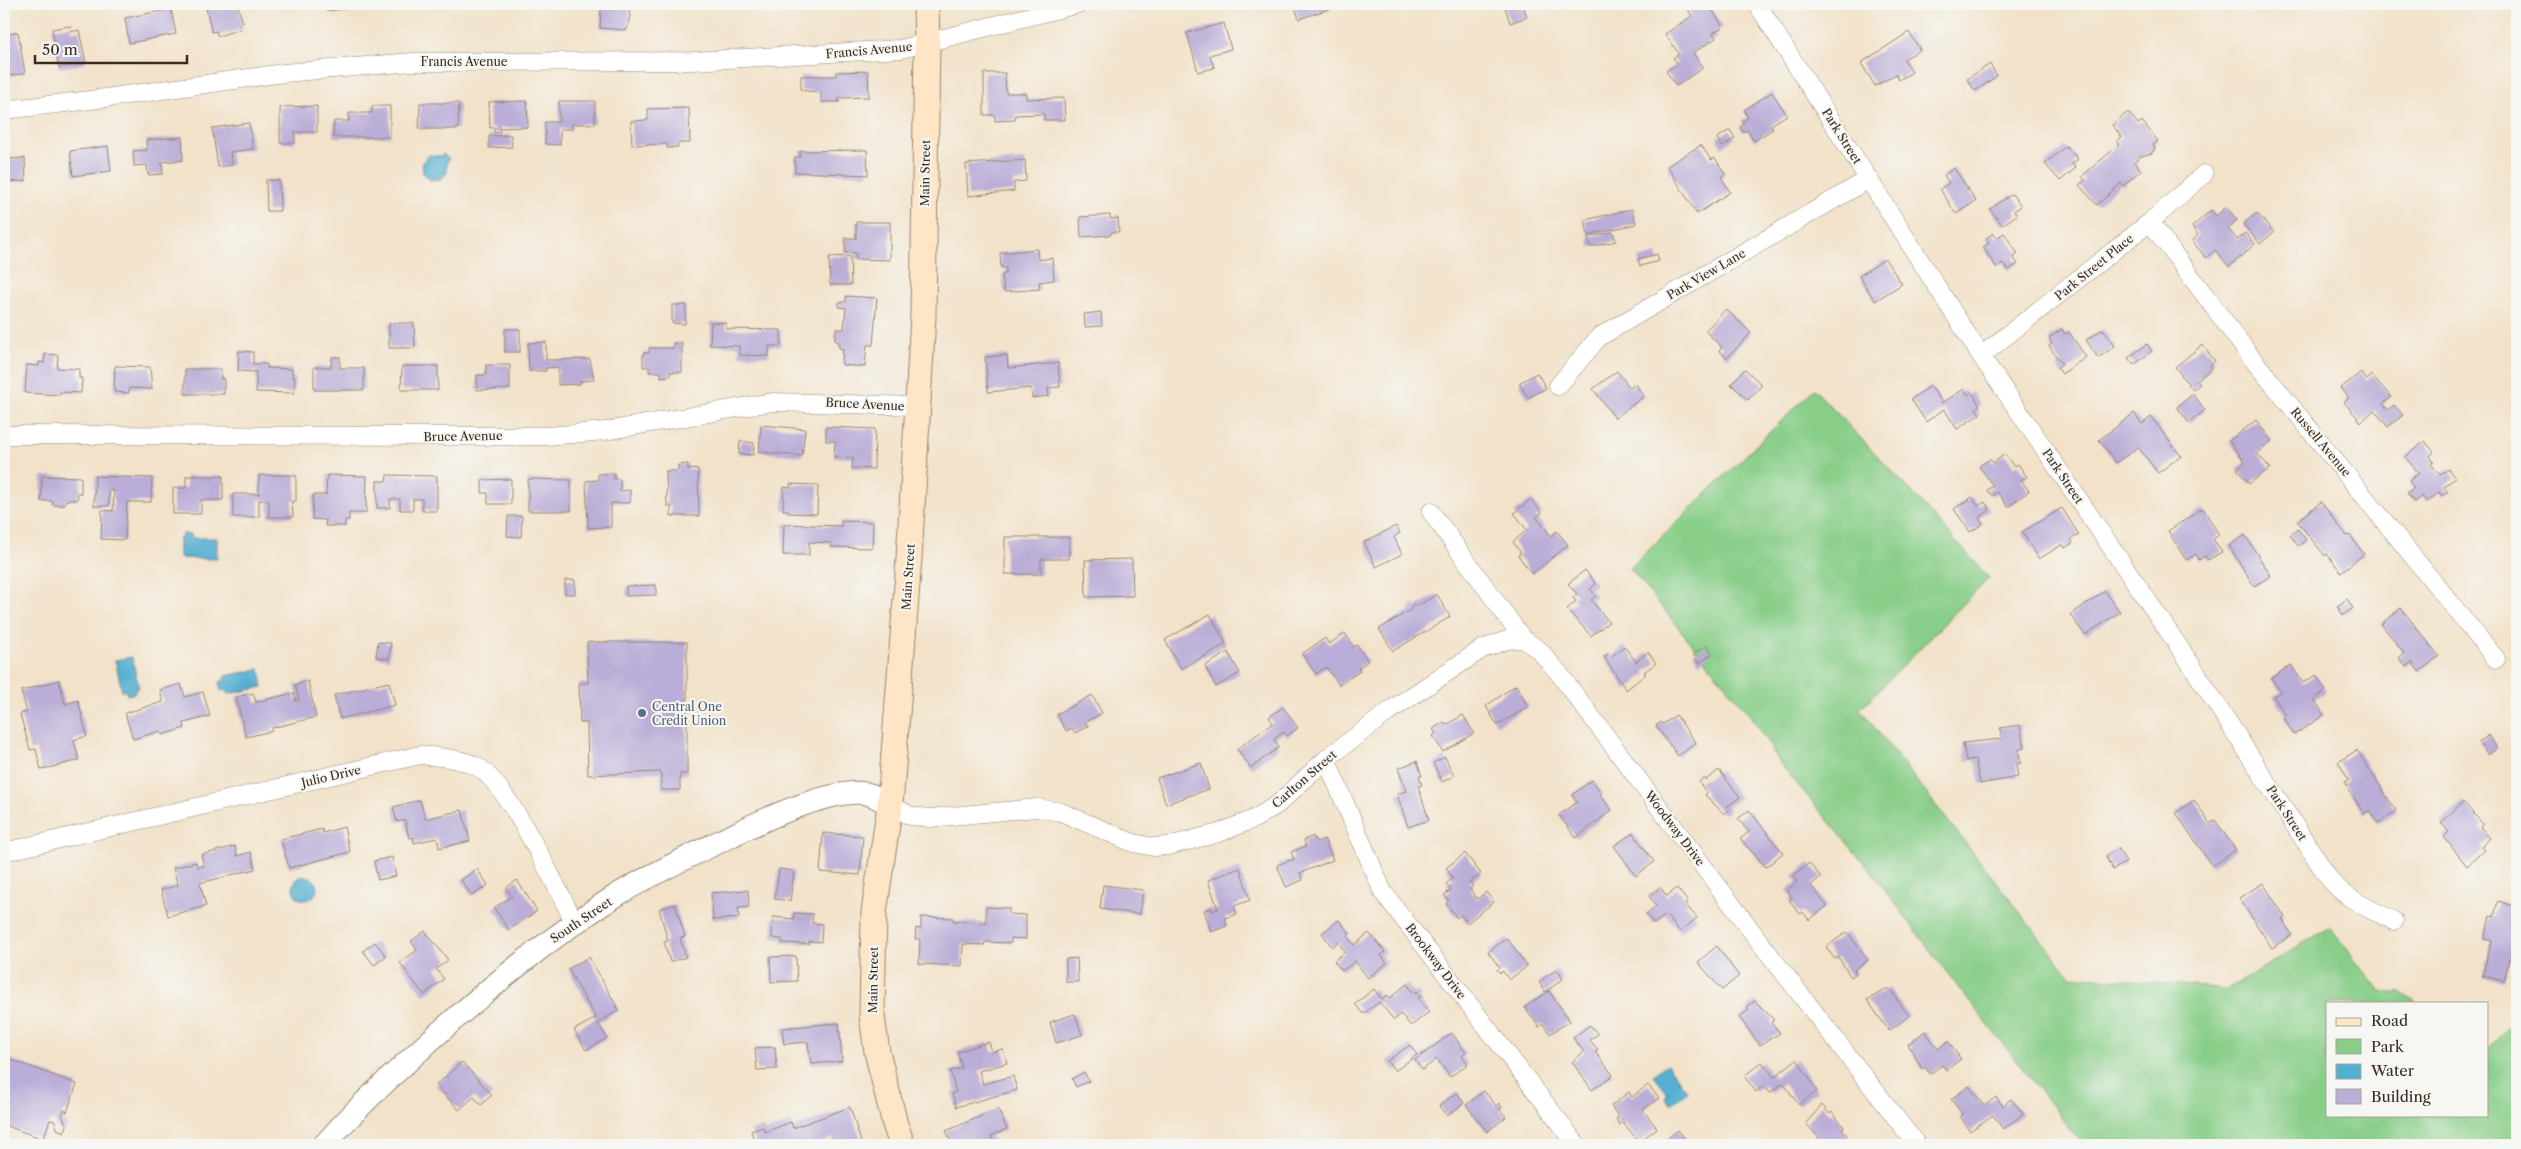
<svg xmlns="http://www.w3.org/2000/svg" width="2521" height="1149" font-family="'Libre Caslon Text',serif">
  <rect width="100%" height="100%" fill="#f6f6f2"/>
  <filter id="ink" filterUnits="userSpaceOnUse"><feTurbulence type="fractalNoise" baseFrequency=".02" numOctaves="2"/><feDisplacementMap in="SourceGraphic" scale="10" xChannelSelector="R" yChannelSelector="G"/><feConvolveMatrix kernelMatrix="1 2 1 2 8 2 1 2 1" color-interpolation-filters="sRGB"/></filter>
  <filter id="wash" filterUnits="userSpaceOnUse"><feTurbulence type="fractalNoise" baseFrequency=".0096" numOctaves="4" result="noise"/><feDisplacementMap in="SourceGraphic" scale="20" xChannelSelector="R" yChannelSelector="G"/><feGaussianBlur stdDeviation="1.12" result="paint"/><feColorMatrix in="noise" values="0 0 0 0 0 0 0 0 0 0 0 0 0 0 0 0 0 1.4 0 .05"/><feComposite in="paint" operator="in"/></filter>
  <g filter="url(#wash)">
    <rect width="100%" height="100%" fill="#f2e2c9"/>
    <path fill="#88ce88" stroke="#627c53" d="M1814,389L1906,486L1989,578L1860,709L2070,976L2228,989L2330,927L2380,992H2401L2416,1003H2327V1115H2487V1050L2517,1017V1145H2083L1957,986L1871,871L1782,766L1752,718L1630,568Z"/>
    <path fill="#54b0d2" stroke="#486d78" d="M443,154L449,159L447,162V173L440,179L430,180L423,173L422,162L429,155L441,156Z
      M182,534H191L192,538H217V559L179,558V538H182Z
      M132,657L139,688L135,689V693L127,695L126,691H122L115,660Z
      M260,669L263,687L228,694L224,690L221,691L219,682L223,681L225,676Z
      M293 888a12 12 0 1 1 24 0a12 12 0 1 1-24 0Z
      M1667,1064L1688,1092L1670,1104L1665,1097L1668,1094L1653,1075Z"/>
    <g id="blocks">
      <path fill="#baadd7" d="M205,4H237L243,23L239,24L241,29L218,36L216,31L212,32Z
        M325,4H365L366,7L326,11Z
        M592,4H627L630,16L627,30L600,28L601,8H592Z
        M675,4H710V7H675Z
        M1294,4H1340L1341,5L1299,19Z
        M1504,4H1523L1527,17L1510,23Z
        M1690,4H1700L1704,10L1710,6L1723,27L1713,33L1716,38L1693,53L1703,68L1676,86L1666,71L1678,64L1673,58L1679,54L1665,34L1692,16L1686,6Z
        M171,9L176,34L129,43L125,18Z
        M1224,23L1231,49L1210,55L1214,68L1198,72L1187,33Z
        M70,26L71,32L79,30L86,63L59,68L52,29Z
        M18,32L25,73L4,77V35Z
        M1909,32L1920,50L1904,59L1912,72L1899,80L1896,74L1875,86L1861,63Z
        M1990,64L1997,76L1975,91L1967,79Z
        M868,71L869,97L839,98V102H821V93L801,90V76H836V72Z
        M984,73H1005L1006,93H1026V99L1064,98L1065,120H1044V114L1015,115V120L995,121V115H984Z
        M1772,92L1787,115L1771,125L1773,129L1754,141L1747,130L1743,132L1740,127L1744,124L1742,121L1748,118L1744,110Z
        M527,101L528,127L500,128V132L494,133V127L490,128L489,102Z
        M559,101H595V124H572V129H560V145L545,144V122H559Z
        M420,103H459L458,129H419Z
        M317,106V132H295V143H280V107Z
        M372,106H390V137H333L334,121H349V113H372Z
        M689,108L690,143H678V147L667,148V144L632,145L631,121L648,120V109Z
        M2128,112L2138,124L2142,121L2158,141L2153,145L2155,148L2152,153L2141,156L2134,162L2141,170L2123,186L2121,183L2097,205L2079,185L2085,180L2082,176L2120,144L2117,141L2122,137L2112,125Z
        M249,123L253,149L230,152L232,165L218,167L212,128Z
        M1730,130L1735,138L1722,147L1717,138Z
        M511,135L512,147L489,148V136Z
        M182,137L183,160L162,162L163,174L148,175L147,165L134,166L133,151L147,150L146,140Z
        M1701,145L1711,160L1715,158L1725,174L1721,177L1730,192L1697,214L1667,166Z
        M108,146L111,171L73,176L70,151Z
        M2066,146L2078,159L2072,164L2076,168L2060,181L2045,164Z
        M867,150L868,175L795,172V157H800V151Z
        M25,158L26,181L4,182V159Z
        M1025,160L1026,181L1014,182V191L968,196L966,164Z
        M1954,168L1976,201L1956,214L1940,189L1949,183L1944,175Z
        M266,180H279L280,211H267Z
        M2012,194L2021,206L2014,211L2017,215L2002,225L1990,209Z
        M2226,207L2237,220L2228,228L2237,240L2245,233L2255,244L2229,267L2215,250L2206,258L2192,241L2198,235L2192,227L2211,210L2216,216Z
        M1632,209L1636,224L1588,235L1585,220Z
        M2257,213L2274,232L2260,244L2243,224Z
        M1110,215V219L1118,218L1119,232H1111V235L1081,237L1080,217Z
        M856,222H890V260L856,259V253H845V238H856Z
        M1613,232L1616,241L1590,247L1588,237Z
        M1993,233L1997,238L2004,233L2018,254L2013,257L2018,264L2008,270L2003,263L1996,267L1983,247L1989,243L1986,238Z
        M1037,249L1038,260L1052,258L1054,280L1039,282L1040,289L1004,292L1002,274H1006V268H1001L1000,253Z
        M1657,254L1659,261L1640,266L1638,259Z
        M850,256L851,285H830L829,257Z
        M1885,259L1902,284L1875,301L1859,276Z
        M846,296L877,298L873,345H867L865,367L842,365L843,349L839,348V342L835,341L836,329H844L846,308L839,307V302H846Z
        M672,305H686L685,324L672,323Z
        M1726,309L1751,333L1727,358L1719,350L1722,347L1705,331Z
        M1101,312L1102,326L1085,327L1084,314Z
        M711,322L726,323V329L781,330V346H769V356L739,355V346L710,345Z
        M389,323H414L415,348H389Z
        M505,329H520V352H505Z
        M2062,329L2065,334L2069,332L2086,357L2062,374L2057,367L2062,364L2049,346L2052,343L2049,338Z
        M2103,329L2115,346L2098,358L2086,340Z
        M546,342V360L590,359L594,380L580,381V384L558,385V367L546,368V371H529L528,343Z
        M673,343H682V372H670V376L661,377V372H649V367H643V353H649V348H673Z
        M2147,344L2152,351L2134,365L2128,358Z
        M2202,345L2215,361L2210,365L2212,368L2197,380L2200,384L2193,390L2175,367Z
        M239,351L253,352V364H267V368L292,369V377H295L294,393L256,392V372L238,371Z
        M45,354L58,355L57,368L79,369V378H82L81,393L60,392V395L25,393L27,365L39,366V362L44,363Z
        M1007,355L1008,368L1058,363L1060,387L1048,388L1049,396L1032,398L1031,388L988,392L985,357Z
        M332,357H340V368H364V390H314V367H331Z
        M486,365H510V389L477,390V375H486Z
        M115,366L150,367L152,389L129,388V393L114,392Z
        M402,366H438V390H401Z
        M185,369H221V379H224V394H185Z
        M1745,369L1762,385L1748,400L1731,384Z
        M1617,371L1630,388L1635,384L1644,396L1615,418L1593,389Z
        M2361,372L2367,380L2372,375L2391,397L2383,404L2388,410L2394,405L2403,415L2388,427L2374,410L2361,422L2344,402L2349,398L2341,388Z
        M1537,373L1546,388L1528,398L1519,383Z
        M1931,386L1942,403L1964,389L1968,395L1972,392L1980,406L1976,408L1980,414L1957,429L1944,409L1926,422L1911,399Z
        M2193,394L2205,410L2189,423L2177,407Z
        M2134,413L2142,424L2151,417L2181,456L2158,473L2138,447L2116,463L2099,440Z
        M2256,420L2272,441L2257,453L2270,468L2249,484L2237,469L2245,462L2229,441Z
        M761,425L805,429L802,456L759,452Z
        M826,427L875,429L874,469L852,468L853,458L834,457L835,441H826Z
        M740,441L754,443L753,455L739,454Z
        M2425,441L2434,452L2430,456L2434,462L2431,464L2440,475L2448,469L2455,478L2444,487L2448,492L2442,496L2439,492L2427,502L2422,496L2414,502L2407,493L2414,488L2409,481L2419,473L2405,457Z
        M2005,454L2014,467L2018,464L2027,477L2021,480L2029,491L2008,507L1997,492L1992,496L1987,490L1993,486L1979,466L1990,459L1993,463Z
        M688,464V470L698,469L699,516H671V506H667L666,471H678V465Z
        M614,473V479H620V491L630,490V503H611V527L588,528L586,481L598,480V474Z
        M259,475H296V501H292L293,517H269V500H259V517H233V494H259Z
        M327,475L367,476L366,513H349V520H345V526H325L326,520L312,519L313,495H326Z
        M387,475L437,476V511H422V499H413V510H400V499H390V508H377V481H386Z
        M42,476L81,477V493H78L77,500H66L65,505H53V501H41Z
        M95,476L152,478L151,502H127L125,540L101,539L102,510L113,511L114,491L109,490V506H94Z
        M186,476H223V500H201V514H173V488H186Z
        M511,479V504H488V493H482V480Z
        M528,479L571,480V511H528Z
        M790,484L818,485L817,514L788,513V510H783L784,487L790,488Z
        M1972,497L1978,506L1985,502L1990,510L1979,518L1983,524L1970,532L1954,509Z
        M1531,499L1542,513L1536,517L1551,536L1557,531L1568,545L1532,574L1518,555L1521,553L1513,542L1527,530L1514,513Z
        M2321,502L2347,536L2350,535L2364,554L2341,572L2327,554L2325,556L2297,521Z
        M2062,508L2079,535L2071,539L2073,543L2065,548L2063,544L2039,559L2022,532Z
        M2203,508L2219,535L2213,539L2222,552L2208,560L2205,556L2199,560L2196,554L2186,560L2168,531Z
        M508,516H522L521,537L507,536Z
        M841,521L873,522L872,548L831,547V543L809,542V555H783L784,524L841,526Z
        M1396,526L1400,533L1394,537L1402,554L1376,567L1364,542Z
        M2298,529L2306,540L2298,546L2290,535Z
        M2245,535L2271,576L2254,586L2229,546Z
        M1005,537H1069V559H1041V574H1005Z
        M1132,559L1133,596L1086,597L1085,560Z
        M1585,570L1596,584L1590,589L1596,596L1591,600L1609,622L1591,636L1567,609L1576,601L1573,598L1577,594L1568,584Z
        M565,580H575V594H565Z
        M656,585V595L626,596V586Z
        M2105,591L2120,612L2085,635L2070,615Z
        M1437,594L1450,617L1393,651L1379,629L1412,609L1410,607L1414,604L1416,607Z
        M2347,599L2353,608L2343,615L2337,606Z
        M2401,608L2439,656L2419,672L2412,662L2406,667L2399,658L2404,653L2381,624Z
        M1210,614L1226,644L1181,669L1165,640Z
        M1345,633L1354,647L1357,645L1368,661L1358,668L1360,671L1339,685L1326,667L1316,674L1302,654L1325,638L1329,644Z
        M378,642L391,643L389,659L376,657Z
        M587,642H687V774H680V790H661V772L588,775L587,723H580L579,683H588Z
        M1624,646L1636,662L1648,652L1656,663L1644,672L1646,674L1626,690L1604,657L1609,653L1612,656Z
        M1706,646L1712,654L1699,663L1693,654Z
        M1228,652L1240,673L1216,687L1205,666Z
        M2291,665L2303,683L2316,675L2326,691L2314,699L2324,715L2294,735L2283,717L2286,715L2273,696L2281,692L2271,678Z
        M59,680L65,704L78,700L87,736L74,740L79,760L41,770L36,749L30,750L20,714L27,712L21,691Z
        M308,681L316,717L272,728V731L246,737L236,697L253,693L256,702L294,693L296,701L299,700L295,685Z
        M389,682L395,705L340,719L334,695Z
        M181,684L185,697L203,692L210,716L184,723L185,728L162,735L161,731L133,739L125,713L163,702L160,690Z
        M1516,685L1528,707L1497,725L1486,706Z
        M1092,695L1102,713L1085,722L1088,726L1075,733L1072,728L1066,731L1057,714Z
        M1283,707L1298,728L1287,736L1284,732L1274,739L1279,747L1251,768L1237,749L1273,723L1269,717Z
        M1463,715L1474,733L1443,752L1433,736L1436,733L1433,729L1444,722L1446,725Z
        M1676,715L1696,743L1678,756L1656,726L1661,722L1663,724Z
        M2020,725L2024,748L2018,750L2021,763L2016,764L2018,777L1980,784L1975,759L1966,761L1963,743L2002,739L2000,728Z
        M2489,735L2497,748L2488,755L2479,742Z
        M2357,750L2396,811L2378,823L2370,810L2364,814L2344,782L2349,780L2338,762Z
        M1445,757L1454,776L1442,782L1433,763Z
        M1417,761L1422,776H1419L1422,785L1418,786L1429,820L1408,827L1397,794L1406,791L1398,768Z
        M1201,763L1209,789L1166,804L1157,778Z
        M1719,770L1740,797L1727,807L1729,810L1724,814L1705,795L1707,793L1699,782L1704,778L1706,780Z
        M1592,780L1602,793L1600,795L1612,810L1576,838L1559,815L1577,802L1572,795Z
        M420,800L425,819L462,810L470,841L439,848L437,838L414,843L413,837L409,838L405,820L397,822L393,807Z
        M2194,800L2210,824L2215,820L2236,850L2212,866L2176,813Z
        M2463,802L2483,824L2480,827L2490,838L2481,847L2484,850L2467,866L2444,837L2449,832L2441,823Z
        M1749,810L1783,853L1766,867L1740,839L1749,832L1738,819Z
        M344,827L350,852L289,868L281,839L322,829L323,833Z
        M823,833L863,836L860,875L820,872Z
        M1633,833L1654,862L1636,876L1614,846Z
        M1313,836L1316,842L1324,839L1333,860L1300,873L1303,880L1286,887L1277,865L1294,859L1291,852L1306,846L1304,840Z
        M235,846L237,856L251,852L255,869L200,883L206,906L168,916L161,890L178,885L173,868L196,862L197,867L204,866L201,855Z
        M2118,848L2126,862L2113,870L2105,856Z
        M1465,853L1481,874L1470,882L1473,886L1470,889L1477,899L1486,892L1494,902L1467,923L1461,915L1457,918L1446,903L1449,901L1444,895L1451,890L1446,884L1453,878L1446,868Z
        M392,857L396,876L378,880L374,861Z
        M1809,863L1821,877L1811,885L1827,906L1809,920L1803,912L1800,914L1789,900L1792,898L1787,890L1797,882L1793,876Z
        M1240,868L1250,900L1234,906L1237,914L1225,918L1227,926L1211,932L1204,910L1211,908L1212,911L1218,909L1208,880Z
        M477,869L488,885L472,896L461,880Z
        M779,869L794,871L790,901L775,899Z
        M517,880L537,911L509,930L494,908L512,896L506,888Z
        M2263,883L2285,917L2282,919L2292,935L2272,948L2239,898Z
        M1103,885L1143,890L1140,914L1100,909Z
        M1660,887L1667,896L1677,888L1688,902L1685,904L1697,918L1680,932L1666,915L1654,924L1646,914L1656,906L1649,896Z
        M748,890L749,907L738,908L739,918L713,920L711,893Z
        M2498,901L2517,907V948L2513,947L2504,981L2482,976L2492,941L2484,939L2490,916L2494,917Z
        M675,904L685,937L680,938L686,957L670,962L664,942L668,941L659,909Z
        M986,907L1009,908V914L1026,915V939L1011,938V943L985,942L984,945L963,944L962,966L919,964L920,939H915L916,928L921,929V917L953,918V921L986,923Z
        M794,913L813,914L812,923L822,924L821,942L809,941V944L782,943V939L772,938L773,917L794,919Z
        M1339,920L1350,934L1347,936L1354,945L1369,933L1385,952L1381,955L1387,963L1368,978L1355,961L1342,971L1334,961L1345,952L1338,942L1332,947L1322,933Z
        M425,931L448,960L436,969L444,979L424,995L400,963L417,950L411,941Z
        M1847,932L1868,960L1854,970L1856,973L1851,977L1838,957L1835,959L1826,947Z
        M1507,938L1527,966L1509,980L1503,971L1500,973L1497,970L1500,968L1488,952Z
        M375,942L386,956L374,965L363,951Z
        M1717,946L1739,976L1722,990L1698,962Z
        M796,956L797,981L771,982L770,957Z
        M589,957L619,1010L598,1023L607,1038L586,1050L574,1030L596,1018L568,969Z
        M1077,958L1078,982H1066V959Z
        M1557,969L1563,979L1545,992L1539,982Z
        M1407,984L1414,994L1417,991L1421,996L1418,998L1429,1012L1411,1026L1401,1014L1394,1020L1379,1002L1363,1014L1355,1004L1374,989L1382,999L1387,995L1390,998Z
        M1889,988L1909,1016L1889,1031L1867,1000Z
        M1549,991L1570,1021L1550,1034L1543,1024L1539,1027L1525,1007Z
        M1755,1001L1774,1020L1771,1022L1780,1033L1760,1045L1739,1017L1749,1010L1747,1007Z
        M1075,1014L1082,1035L1056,1043L1050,1022Z
        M839,1023L842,1061L811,1064L808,1042L784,1044L782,1028Z
        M1590,1025L1598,1034L1590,1040L1598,1050L1595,1052L1613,1075L1592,1090L1572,1062L1584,1052L1573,1038Z
        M1925,1031L1938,1049L1948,1041L1961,1059L1946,1070L1942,1065L1930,1074L1925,1067L1922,1069L1908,1044Z
        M1452,1033L1466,1053L1462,1056L1468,1064L1450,1077L1437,1059L1422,1070L1415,1060Z
        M989,1042L992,1052L1003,1049L1007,1063L979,1071L983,1084L1013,1076L1017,1090L956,1107L952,1093L956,1092L950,1071L962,1068L957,1052Z
        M1410,1045L1417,1055L1395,1071L1387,1061Z
        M775,1047L777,1069L757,1070L755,1048Z
        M4,1057L77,1084L67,1112L64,1110L62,1115L67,1126L64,1132L57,1129L55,1121L50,1120L43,1139L4,1125Z
        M1797,1059L1817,1091L1799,1105L1783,1083L1770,1093L1764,1085L1756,1092L1744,1076L1762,1062L1774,1077Z
        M462,1062L492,1095L481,1105L474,1097L459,1110L436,1085Z
        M1084,1072L1089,1081L1076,1087L1072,1079Z
        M1648,1085L1659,1098L1643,1110L1657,1128L1639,1142L1623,1122L1620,1125L1616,1119L1619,1117L1611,1106L1629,1092L1632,1097Z
        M1969,1086L1984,1106L1996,1097L2003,1106L2011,1099L2023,1114L2003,1129L1993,1115L1970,1131L1960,1116L1962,1114L1951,1099Z
        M1484,1091L1496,1106L1499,1103L1502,1107L1499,1109L1506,1117L1487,1132L1466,1105Z
        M1457,1092L1464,1103L1447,1116L1439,1106Z
        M1822,1105L1830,1114L1832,1112L1844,1127L1842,1129L1847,1135L1835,1145H1825L1806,1123Z
        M850,1107L862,1145H836L833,1138L813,1145H756L751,1131L763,1127L765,1132L791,1122L793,1128Z
        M998,1109L1007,1129L991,1136L995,1145H953L946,1131Z
        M1678,1130L1690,1145H1659Z"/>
    </g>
  </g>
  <g filter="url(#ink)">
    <use href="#blocks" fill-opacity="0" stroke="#968674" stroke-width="1"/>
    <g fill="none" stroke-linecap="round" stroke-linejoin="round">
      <defs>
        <path id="minor" d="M1757,4L1981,356L2190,663L2328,877C2344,899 2370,909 2394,921
          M4,110L91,100L284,73L413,62L692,61L901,49L1078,4
          M2150,222L2251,357L2496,659
          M1981,356L2150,222L2204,174
          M1558,386L1599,337L1869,179
          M4,435L548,436L605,431L772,402L918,406
          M1431,512L1523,639L1539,650L1558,672L1759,941L1917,1145
          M1326,759L1383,892L1577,1145
          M890,805L911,816L930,818L1037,808L1061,812L1133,843L1154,847L1168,846L1219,833L1256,818L1278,804L1326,759L1391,710L1482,649L1507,640L1523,639
          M4,852L420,755C439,757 459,758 476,766C507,781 557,889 575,923"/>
        <path id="tertiary" d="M324,1145C357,1107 395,1073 432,1039C490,987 550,937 617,895C653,873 692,855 731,836C762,820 828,790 863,793C873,794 882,800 890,805"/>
        <path id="secondary" d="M902,1145L895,1124L877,1052L872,1016L874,912L890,805L909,559L923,316L927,44L926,4"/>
      </defs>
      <use href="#minor" stroke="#968674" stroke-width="19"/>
      <use href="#tertiary" stroke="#968674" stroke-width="24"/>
      <use href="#secondary" stroke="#968674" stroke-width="27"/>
      <use href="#minor" stroke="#fff" stroke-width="18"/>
      <use href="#tertiary" stroke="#fff" stroke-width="22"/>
      <use href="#secondary" stroke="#fde5c5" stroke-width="25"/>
    </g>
  </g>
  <circle fill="#5c6f8a" stroke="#f6f6f2" stroke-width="2" cx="642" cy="713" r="5"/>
  <g text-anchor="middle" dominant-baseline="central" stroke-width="4" stroke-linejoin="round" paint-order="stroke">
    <g font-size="12" fill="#3b2a1e" stroke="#f6f6f2">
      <text transform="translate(869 50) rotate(-5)">Francis Avenue</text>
      <text x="464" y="61">Francis Avenue</text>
      <text transform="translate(1842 136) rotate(58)">Park Street</text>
      <text transform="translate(925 173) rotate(-89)">Main Street</text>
      <text transform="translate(2094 267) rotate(-39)">Park Street Place</text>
      <text transform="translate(1706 274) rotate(-30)">Park View Lane</text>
      <text transform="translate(865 404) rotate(3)">Bruce Avenue</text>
      <text transform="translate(463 436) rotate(-1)">Bruce Avenue</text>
      <text transform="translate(2321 442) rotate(50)">Russell Avenue</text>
      <text transform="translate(2063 476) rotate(56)">Park Street</text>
      <text transform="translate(908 577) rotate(-86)">Main Street</text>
      <text transform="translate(331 776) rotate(-13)">Julio Drive</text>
      <text transform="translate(1304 779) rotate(-41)">Carlton Street</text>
      <text transform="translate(2287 813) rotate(57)">Park Street</text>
      <text transform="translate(1675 828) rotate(53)">Woodway Drive</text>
      <text transform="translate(581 920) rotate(-34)">South Street</text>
      <text transform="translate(1436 961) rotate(53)">Brookway Drive</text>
      <text transform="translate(873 980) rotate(-89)">Main Street</text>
    </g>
    <g font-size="12" fill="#4e5e75" stroke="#f6f6f2" text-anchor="start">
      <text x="652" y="706">Central One<tspan x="652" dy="14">Credit Union</tspan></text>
    </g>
  </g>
  <rect width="2521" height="1149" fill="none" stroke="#f6f6f2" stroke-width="20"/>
  <rect x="2326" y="1002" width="162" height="115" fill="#f6f6f2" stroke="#aba49d"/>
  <rect x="2336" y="1018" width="25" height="8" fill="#fde5c5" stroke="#aba49d"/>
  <text x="2371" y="1026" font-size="15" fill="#3b2a1e">Road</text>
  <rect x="2336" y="1039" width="25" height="15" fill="#88ce88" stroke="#aba49d"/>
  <text x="2371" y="1052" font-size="15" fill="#3b2a1e">Park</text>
  <rect x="2336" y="1064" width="25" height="15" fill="#54b0d2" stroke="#aba49d"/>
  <text x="2371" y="1076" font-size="15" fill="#3b2a1e">Water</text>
  <rect x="2336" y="1089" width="25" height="15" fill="#baadd7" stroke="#aba49d"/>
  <text x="2371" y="1102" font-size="15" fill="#3b2a1e">Building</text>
  <path d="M35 55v8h152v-8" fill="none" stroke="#3b2a1e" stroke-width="2.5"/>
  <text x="42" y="55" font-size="15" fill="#3b2a1e" stroke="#f6f6f2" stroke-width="4" paint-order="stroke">50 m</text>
</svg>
